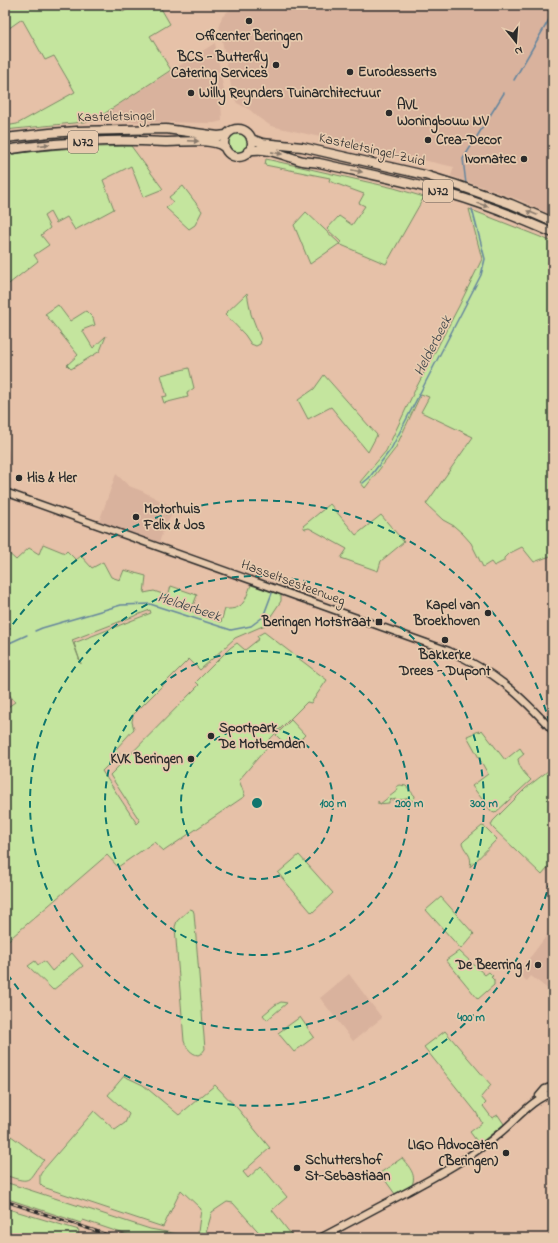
<svg xmlns="http://www.w3.org/2000/svg" width="558" height="1243" font-family="'Indie Flower',sans-serif">
  <rect width="100%" height="100%" fill="#e6c1a8"/>
  <filter id="ink" filterUnits="userSpaceOnUse"><feTurbulence type="fractalNoise" baseFrequency=".025" numOctaves="2"/><feDisplacementMap in="SourceGraphic" scale="8" xChannelSelector="R" yChannelSelector="G"/><feConvolveMatrix kernelMatrix="1 2 1 2 8 2 1 2 1" color-interpolation-filters="sRGB"/></filter>
  <g filter="url(#ink)">
    <path fill="#d9b29d" d="M231,5H553V216L520,200L451,176L454,167L271,126L259,118L250,110L237,103L233,96L219,25L222,17L231,8L232,6Z
      M215,43L224,91L221,99L222,121L214,123L93,121Z
      M5,435L10,457V463L5,475Z
      M116,474L129,486L142,491L161,501L176,508L164,528L159,543L99,522Z
      M547,935L553,941V993L531,976L527,981L516,972L532,955Z
      M349,974L382,1018L353,1041L320,998Z"/>
    <path fill="#c4e59e" stroke="#788864" fill-rule="evenodd" d="M5,5H118L123,12L135,5H159L170,24L150,36L171,70L93,121L5,130V126L17,124L75,92L54,56L45,60L22,19L5,31Z
      M228 143a10 10 0 1 1 20 0a10 10 0 1 1-20 0Z
      M131,146L163,189L143,197L131,166L103,180L114,209L75,230L67,217L56,223L50,212L44,216L50,228L41,235L49,245L34,255L38,261L5,287V155C47,149 89,147 131,146Z
      M266,159L394,188L424,197L386,264L339,244L310,264L294,225L306,212L340,244L341,242L327,229L339,216L352,225L365,206L359,203L364,194L329,181L330,178L265,165Z
      M183,186L202,211L195,225L189,229L166,208L173,202L169,197Z
      M469,209L553,242V555L534,562L522,547L508,554L504,558V561L494,566L491,562L483,567L471,543L463,534L454,526L443,520L426,504L473,437L421,412L429,397L421,394L395,449L365,488L360,482L386,451L414,392L459,306L482,259Z
      M247,293L251,314L261,340L260,344L256,346L251,344L245,335L225,314Z
      M58,305L70,321L86,311L93,318L95,325L82,330L93,348L106,336L100,351L71,369L67,365L78,355L45,314Z
      M189,368L194,388L187,393L188,397L164,403L162,397L167,396L161,375Z
      M324,375L377,435L368,452L331,407L308,419L298,400L314,389Z
      M330,504L356,535L381,515L404,542L381,561L378,571L341,558L347,549L309,528L305,529L303,526Z
      M43,544L65,553L67,551L76,560L81,556L92,568L103,562L111,577L120,580L124,570L146,576L144,593L154,591L168,596L171,586L197,595L191,611L221,622L225,609C244,610 245,600 251,585L281,595V601L265,625L235,638L200,670L189,659L133,715L132,722L134,729L116,749L120,753L102,771L137,824L140,821L110,775L199,685L196,682L230,648L237,643L245,650L259,639L257,636L264,632L327,680L311,703L307,702L267,742L269,745L239,780L245,796L164,851L154,842L118,867L107,855L5,943V709L15,702L5,689V550L16,560L29,548L39,554ZM150,610L151,613L74,643L81,664L72,640Z
      M291,720L305,735L294,746L288,740L285,744L276,735Z
      M482,730L505,760L520,748L524,754L518,759C519,768 525,774 531,780L495,813L492,812L472,786L488,774L467,736L479,731L480,732Z
      M553,767V862L542,875L493,828L491,825L493,821L526,788Z
      M400,785L406,786L415,796L414,801H412L409,798L402,800L401,799L400,800L402,802L400,803L396,799L392,800L391,799L389,801V803L378,804V801L380,804L398,790L396,787Z
      M482,826L485,827L497,839L470,867C473,854 465,853 462,843L465,840Z
      M299,855L333,893L312,913L278,873Z
      M441,897L474,934L461,949L426,910Z
      M190,909L193,910L194,913L205,1049L202,1053L198,1055C191,1054 186,1047 184,1041L175,927L177,921Z
      M459,951L485,975L489,972L493,976L491,977L494,980V985L478,999L446,960Z
      M72,953L83,966L53,990L28,966L35,961L38,965L44,961L52,971Z
      M281,1002L287,1003L267,1020L263,1015L275,1005Z
      M300,1017L314,1037L294,1052L278,1033Z
      M445,1031L491,1085L481,1097L486,1103L483,1106L492,1118L498,1115L504,1124L479,1144L470,1132L482,1123L476,1112L424,1047Z
      M124,1076L143,1085L179,1115L215,1085L238,1109L270,1148L243,1172L248,1178L261,1166L287,1197L272,1210L294,1238H264L233,1203L227,1202L212,1212L206,1233L198,1232L201,1209L181,1190L163,1227L43,1187L40,1184V1175L44,1169L94,1111L115,1130L125,1123L129,1114L108,1095Z
      M11,1136L44,1160C26,1179 35,1186 5,1175V1148Z
      M402,1158C408,1166 417,1174 412,1185L395,1194L380,1173Z
      M5,1182L150,1229L183,1235L182,1238H136L83,1220L81,1223L5,1198Z
      M5,1208L79,1230L78,1234L90,1238H5Z"/>
    <g fill="none" stroke-linecap="round" stroke-linejoin="round">
      <path stroke="#65859d" stroke-width="1.5" d="M514,80L550,18L551,8L550,5
        M466,184L463,159L504,93
        M363,483L369,478L391,449L481,275L485,259L472,209
        M35,631L42,628L121,605L150,604L231,630L251,626L263,617L272,593
        M5,645L27,635"/>
      <defs>
        <path id="tertiary" d="M5,492L449,651C495,672 520,694 553,731
          M539,1096L545,1089L553,1086
          M320,1238C349,1223 378,1207 407,1192C440,1174 472,1157 500,1133C515,1121 534,1097 553,1093"/>
        <path id="primary" d="M224 143a14 14 0 1 1 28 0a14 14 0 1 1-28 0Z
          M5,138L50,133L77,131L166,129L218,136L226,135
          M251,139L262,143L302,147L425,175L454,184L511,204L553,222
          M5,150C38,145 72,142 106,141C126,140 146,141 167,142C182,142 212,138 224,147
          M248,151C267,146 286,157 303,161C309,162 314,162 319,163C363,173 407,181 450,194C485,204 519,218 553,233"/>
      </defs>
      <use href="#tertiary" stroke="#2b2b2b" stroke-width="9"/>
      <use href="#primary" stroke="#2b2b2b" stroke-width="11"/>
      <use href="#tertiary" stroke="#e7caae" stroke-width="6"/>
      <use href="#primary" stroke="#e7caae" stroke-width="8"/>
      <defs>
        <path id="rail" d="M5,1201L117,1238"/>
      </defs>
      <use href="#rail" stroke="#2b2b2b" stroke-width="3"/>
      <use href="#rail" stroke="#e7caae" stroke-width="1.5" stroke-dasharray="4.5" stroke-linecap="butt"/>
    </g>
    <defs><path id="oneway-solid" d="M-6-.8H1V-3.2L6.5 0L1 3.2V.8H-6Z"/></defs>
    <g fill="#897a6c">
      <use href="#oneway-solid" transform="translate(193 141) rotate(3)"/>
      <use href="#oneway-solid" transform="translate(44 145) rotate(-6)"/>
      <use href="#oneway-solid" transform="translate(277 153) rotate(11)"/>
      <use href="#oneway-solid" transform="translate(357 171) rotate(12)"/>
      <use href="#oneway-solid" transform="translate(483 205) rotate(19)"/>
      <use href="#oneway-solid" transform="translate(532 213) rotate(-157)"/>
    </g>
  </g>
  <g fill="none" stroke="#0f766e" stroke-width="2" stroke-dasharray="7 5">
    <circle cx="257" cy="803" r="76"/>
    <circle cx="257" cy="803" r="152"/>
    <circle cx="257" cy="803" r="227"/>
    <path d="M553 869A303 303 0 0 1 6 972M6 634A303 303 0 0 1 553 737"/>
  </g>
  <g fill="#2b2b2b" stroke="#e7caae" stroke-width="1.5">
    <circle cx="249" cy="21" r="4"/>
    <circle cx="276" cy="65" r="4"/>
    <circle cx="350" cy="72" r="4"/>
    <circle cx="191" cy="93" r="4"/>
    <circle cx="389" cy="113" r="4"/>
    <circle cx="428" cy="140" r="4"/>
    <circle cx="524" cy="159" r="4"/>
    <circle cx="19" cy="478" r="4"/>
    <circle cx="136" cy="517" r="4"/>
    <circle cx="488" cy="613" r="4"/>
    <rect x="375" y="618" width="8" height="8" rx="2"/>
    <circle cx="445" cy="640" r="4"/>
    <circle cx="211" cy="736" r="4"/>
    <circle cx="191" cy="759" r="4"/>
    <circle cx="538" cy="965" r="4"/>
    <circle cx="506" cy="1153" r="4"/>
    <circle cx="297" cy="1168" r="4"/>
  </g>
  <g text-anchor="middle" dominant-baseline="central" stroke-width="3.5" stroke-linejoin="round" paint-order="stroke">
    <g fill="#e7caae" stroke="#635b52" stroke-width="1">
      <rect x="68" y="131" width="30" height="22" rx="3"/>
      <rect x="423" y="180" width="30" height="22" rx="3"/>
    </g>
    <g font-size="13" font-weight="bold" fill="#2b2b2b">
      <text x="83" y="142">N72</text>
      <text x="438" y="191">N72</text>
    </g>
    <g font-size="14" font-weight="bold" fill="#2b2b2b" stroke="#e7caae" text-anchor="start">
      <text x="249" y="36" text-anchor="middle">Officenter Beringen</text>
      <text x="268" y="57" text-anchor="end">BCS - Butterfly<tspan x="268" dy="16">Catering Services</tspan></text>
      <text x="358" y="72">Eurodesserts</text>
      <text x="199" y="93">Willy Reynders Tuinarchitectuur</text>
      <text x="397" y="105">AVL<tspan x="397" dy="16">Woningbouw NV</tspan></text>
      <text x="436" y="140">Crea-Decor</text>
      <text x="516" y="159" text-anchor="end">Ivomatec</text>
      <text x="27" y="478">His &amp; Her</text>
      <text x="144" y="509">Motorhuis<tspan x="144" dy="16">Felix &amp; Jos</tspan></text>
      <text x="480" y="605" text-anchor="end">Kapel van<tspan x="480" dy="16">Broekhoven</tspan></text>
      <text x="371" y="622" text-anchor="end">Beringen Motstraat</text>
      <text x="445" y="655" text-anchor="middle">Bakkerke<tspan x="445" dy="16">Drees - Dupont</tspan></text>
      <text x="219" y="728">Sportpark<tspan x="219" dy="16">De Motbemden</tspan></text>
      <text x="183" y="759" text-anchor="end">KVK Beringen</text>
      <text x="530" y="965" text-anchor="end">De Beerring 1</text>
      <text x="498" y="1145" text-anchor="end">LIGO Advocaten<tspan x="498" dy="16">(Beringen)</tspan></text>
      <text x="305" y="1160">Schuttershof<tspan x="305" dy="16">St-Sebastiaan</tspan></text>
    </g>
    <g font-size="14" fill="#2b2b2b" stroke="#e7caae">
      <text transform="translate(116 117) rotate(-1)">Kasteletsingel</text>
      <text transform="translate(372 150) rotate(13)">Kasteletsingel-Zuid</text>
      <text transform="translate(293 583) rotate(20)">Hasseltsesteenweg</text>
    </g>
    <g font-size="15" font-style="italic" fill="#394248" stroke="#e7caae">
      <text transform="translate(433 346) rotate(-63)">Helderbeek</text>
      <text transform="translate(189 607) rotate(18)">Helderbeek</text>
    </g>
  </g>
  <circle cx="257" cy="803" r="6" fill="#0f766e" stroke="#e7caae" stroke-width="2"/>
  <g font-size="12" text-anchor="middle" font-weight="bold" fill="#0f766e" stroke="#e7caae" stroke-width="3.5" stroke-linejoin="round" paint-order="stroke">
    <text x="333" y="807">100 m</text>
    <text x="409" y="807">200 m</text>
    <text x="484" y="807">300 m</text>
    <text x="471" y="1021">400 m</text>
  </g>
  <rect width="558" height="1243" fill="none" stroke="#e7caae" stroke-width="20"/>
  <rect x="10" y="10" width="538" height="1223" fill="none" stroke="#2b2b2b" stroke-width="1.5" filter="url(#ink)"/>
  <g transform="translate(516 42) rotate(163)" stroke="#e7caae" stroke-width="3" paint-order="stroke">
  <path d="M0-3L7 15L0 10L-7 15Z" fill="#2b2b2b"/>
  <text y="-6" font-size="11" font-weight="bold" text-anchor="middle" fill="#2b2b2b">N</text>
  </g>
</svg>
